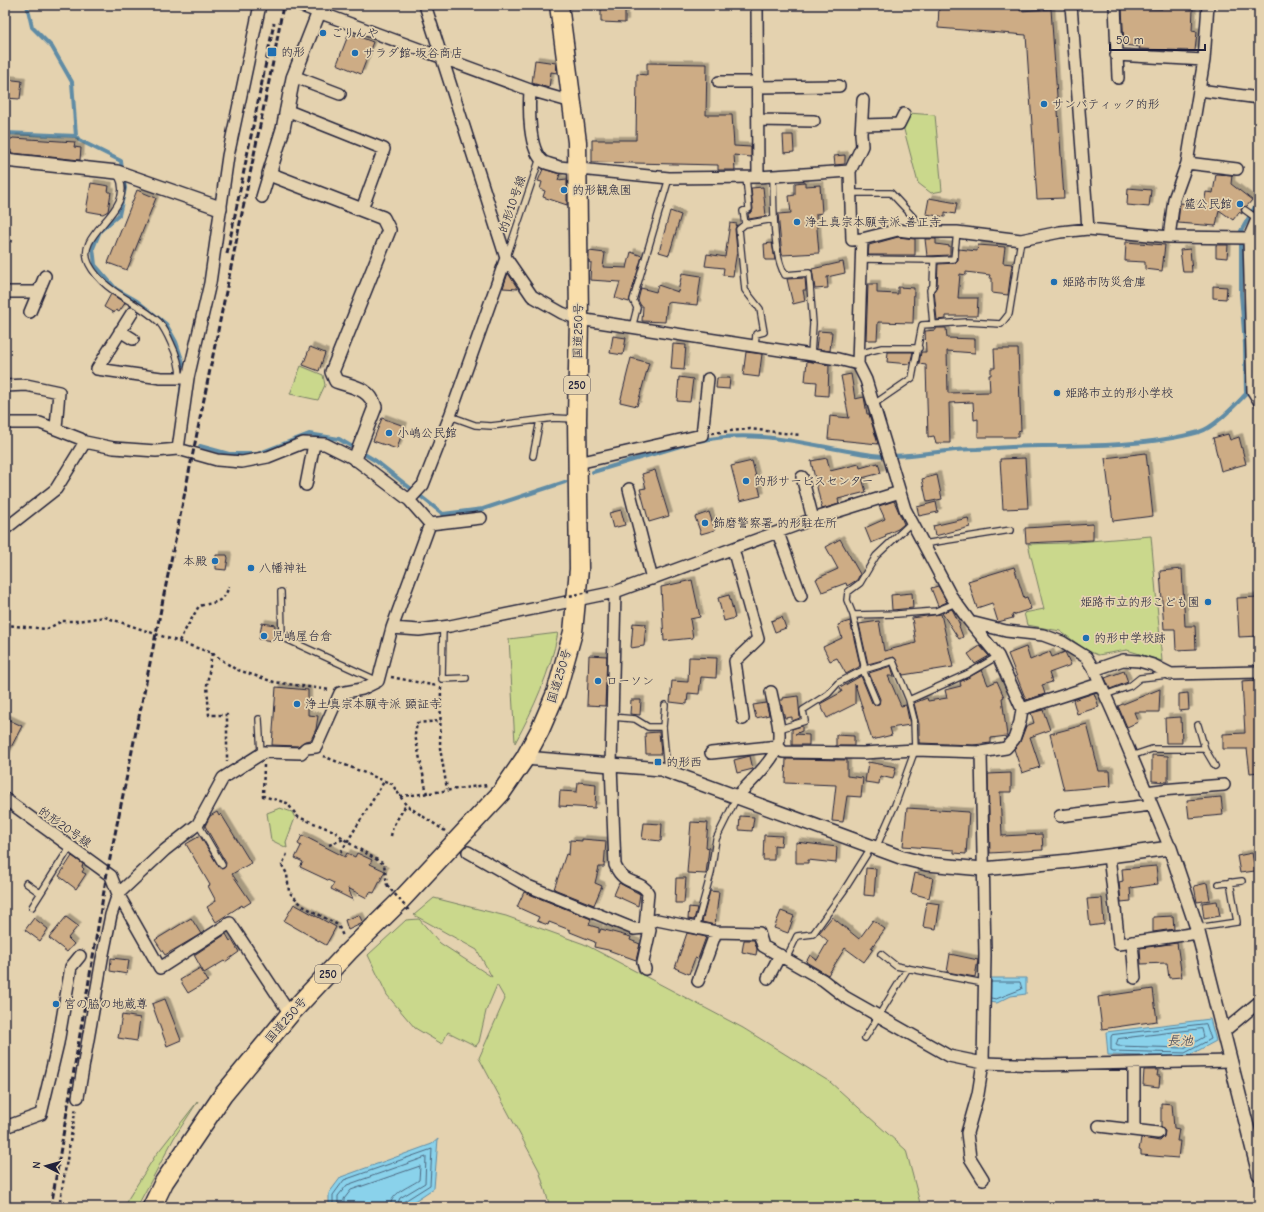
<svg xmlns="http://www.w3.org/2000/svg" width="1264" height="1212" font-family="'Comic Neue','Klee One',sans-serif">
  <defs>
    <filter id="shadow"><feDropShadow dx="3.5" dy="-3.5" stdDeviation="0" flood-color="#0004"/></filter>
  </defs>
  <rect width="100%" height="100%" fill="#e4d2af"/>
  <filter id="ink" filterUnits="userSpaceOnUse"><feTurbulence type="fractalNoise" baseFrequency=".025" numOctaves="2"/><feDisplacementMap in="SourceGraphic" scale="8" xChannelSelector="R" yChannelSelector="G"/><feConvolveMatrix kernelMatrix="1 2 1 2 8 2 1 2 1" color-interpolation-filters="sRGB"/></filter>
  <g filter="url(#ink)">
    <path fill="#cad88c" stroke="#767d64" d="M908,113L935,115L942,191L931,193L918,183L903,126Z
      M301,366L323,375L325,385L318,400L290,394Z
      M1151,536L1162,661L1127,650L1098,655L1086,650L1060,631L1027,625L1024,613L1044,609L1028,544L1065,543Z
      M558,633C550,672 534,708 515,743L509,639Z
      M280,808L292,812L295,818L286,842L287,848L271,840L267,813Z
      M434,898L506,916L584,944L743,1028L830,1082L906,1150L921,1207H550L539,1170L479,1058L505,999L497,985L486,1011L479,1042L476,1046L448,1032L442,1044L415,1028L387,995L368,955L406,920L419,919L440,943L492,977L477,950L414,915Z
      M198,1101L174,1138L137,1207H123L155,1156Z"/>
    <path fill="#8ad2eb" stroke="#608ca5" d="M988,978H1026V994L1011,996L997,1003L987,1002Z
      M1210,1019L1216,1041L1186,1057L1108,1055L1106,1032Z
      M438,1139L434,1188L416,1200L402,1207H329V1193L341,1177L432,1144Z"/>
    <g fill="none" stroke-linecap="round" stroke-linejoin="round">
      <path stroke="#4c6881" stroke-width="1" d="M991,998L996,999L1022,989L1020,982H991
        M1206,1024L1211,1039L1185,1053L1113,1051L1111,1050V1037L1112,1035Z
        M1202,1029L1204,1037L1184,1048L1118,1046L1116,1045L1118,1039Z
        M333,1207V1195L344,1180L432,1149L430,1185L403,1202L401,1207
        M338,1207V1196L347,1185L426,1157L425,1183L400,1198L396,1207
        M344,1207V1199L351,1190L420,1166L419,1180C408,1188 391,1192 390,1207"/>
      <path stroke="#608ca5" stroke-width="4" d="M27,5L32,27L52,47L72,82L76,136L79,140L121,161L122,171
        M5,133L76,136
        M123,177L125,188L119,215L100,231L93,248L95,265L116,289L137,301L166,324L176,342L184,366L180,399
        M699,441C759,427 813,447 872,455C907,459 942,449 977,449C999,448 1021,446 1043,446C1092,446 1153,445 1199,432C1214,428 1235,405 1246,394L1245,344L1241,294V231L1259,200
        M200,446L229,454H257L309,434L339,439L376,461L443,514L483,509L565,482
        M593,472L690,443"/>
    </g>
    <path fill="#cdac85" stroke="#22223b" filter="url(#shadow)" d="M601,5H625V23L601,22Z
      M939,5H978L1020,8V11L1051,9L1064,198L1037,199L1026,35L938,28Z
      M1162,7L1193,9L1192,31L1197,32L1195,51L1139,49L1140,47L1124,45L1122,8L1162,9Z
      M349,33L373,42L361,74L337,64Z
      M535,60L556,63L557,73L551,72L549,88L532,83Z
      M647,63L707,64L706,115H732L734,146L751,147V157L734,155L735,170H718V165L592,162V140H636L637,74L647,75Z
      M5,79L22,81L20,99L5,98Z
      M783,135H793L794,152L784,153Z
      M13,138L75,142L74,147L81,148L80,160L11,153V150H5V139H12Z
      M845,155V164L835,165L834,156Z
      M543,169L560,174L558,180L567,179V205L543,197L545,191L540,189L542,182L538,181Z
      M1216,174L1232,175L1231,184L1252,200L1247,206L1241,208L1242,214L1239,212L1233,220L1219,210L1216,226L1178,223L1180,203L1204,206L1206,192L1213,193Z
      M805,182V186L820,185L822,213L816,214V217L819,253L782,255L778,214L791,213L789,196L795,195V183Z
      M91,183L109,186L108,192H111L108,211L103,214L86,211Z
      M763,187L766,216L749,219L748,214L752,212L753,209L751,188Z
      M1128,188L1151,190L1149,207L1127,205Z
      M137,190L156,198L127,270L108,263Z
      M929,198L957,203L955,214L945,212V217L926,214Z
      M670,211L681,215L669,255L659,252Z
      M730,223L737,224L735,229L737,251L733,276L723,275L724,268L705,266L707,254L725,257Z
      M898,237L915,239V255H868L869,245Z
      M925,239H936V244L950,246V255L927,256Z
      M1126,242L1165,245L1162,271L1145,269V262L1125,261Z
      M772,243L775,260H765L764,244Z
      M978,245L1005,247L1003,263L1012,264L1008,295L992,293V278H989L990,275L966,272V275L960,274L958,298H978L977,316H946V319L937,320L934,291L937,286L938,264L956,263L958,260L959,249L977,251Z
      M1216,245H1228L1227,258L1216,257Z
      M1190,249L1192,272H1183L1180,250Z
      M589,251L605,253L603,267L627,268L631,252L642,256L629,302L615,298L620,282L590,280L591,263L589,262Z
      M843,262L845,273L827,277L828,288L815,289L812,269Z
      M508,273L518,289L503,288Z
      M682,273L701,276L697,305L667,302L665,322L642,321L643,306H641L638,300L641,288L656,292L658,285L678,292Z
      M805,278L806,290H803L805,301L793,304L787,279Z
      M868,284H877V293L898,294V287L914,288L913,323L878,322L877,340H866Z
      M1213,286L1227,287L1226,299L1213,298Z
      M111,294L125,303L119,312L116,310L114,313L104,307Z
      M936,328H946L947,338L975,339V353L947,351L948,393L990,392L989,375H991V368H995L994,349H1018L1021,431L1018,432V437H978V419L974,420L973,402L949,403L950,443H936L934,436L928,437L926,365L919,364L921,352H926L925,331L936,330Z
      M818,331L832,332L830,351L816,349Z
      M613,336L626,338L623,355L610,353Z
      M673,344L686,345L684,370L671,369Z
      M310,347L325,353L319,371L303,365Z
      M746,352L762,354L759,377L743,375Z
      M888,352H913L910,364L887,362Z
      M631,358L649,363L637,406L620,402Z
      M807,361L829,365L828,396L816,395L817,382L805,381Z
      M851,374L855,399L864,397L867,414H869L878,444L828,439L830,416L849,418L841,376Z
      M679,377L693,379L690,402L677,401Z
      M717,378H730L729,389L716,388Z
      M382,418L404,426L397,449L373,441Z
      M1228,434L1230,440L1239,437L1246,464L1221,471L1213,438Z
      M1146,453L1153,516L1113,521L1105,458Z
      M827,458L830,471L859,464L860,468L878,463L881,473L862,478L866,492L838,499L839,504L822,509L811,461Z
      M1025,458L1028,508L1003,509L1000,459Z
      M752,461L761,496L740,501L731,466Z
      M655,470L669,516L649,522L640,489L646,488L642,474Z
      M937,475L942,499L927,502L922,479Z
      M894,501L904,524L898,529L885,535L886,537L871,543L865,528L885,519L879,506Z
      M936,502L938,512L919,516L917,507Z
      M621,510L625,525L613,528L609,513Z
      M709,512L715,530L701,534L695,517Z
      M968,518L970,527L935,536L933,526Z
      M1093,524V540L1026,543L1025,528Z
      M840,539L860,574L857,580L847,586L846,583L822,592L816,579L838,569L826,547Z
      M216,555H227L228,558L226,570L216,569Z
      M1014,567L1024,598L1027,597L1031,609L1012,615L1013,618L998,622L992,603L977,608L968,581Z
      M1182,569L1185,626H1195L1196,649L1176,650L1175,629H1164L1160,571Z
      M692,580L700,617L690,619L693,638L664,641L661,587Z
      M938,586L947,602L938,606L931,588Z
      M912,593L913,608L892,610L891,595Z
      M729,595L735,618L724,621L718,598Z
      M1259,597V636L1239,637L1237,598Z
      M952,609L960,625L959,626L963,637L959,639L942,613Z
      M941,614L953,667L903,675L894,657L868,664L859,624L879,621L884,651L916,643L912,618Z
      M782,617L786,628L775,632L771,621Z
      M850,621L860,665L859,667L846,674L837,658L830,661L823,647L842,638L838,625Z
      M262,623L275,625L273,641L259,639Z
      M633,623L646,624L644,646L631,648Z
      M980,646L989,656L975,664L968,654Z
      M1026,647L1030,660L1050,652L1052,657L1065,652L1071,665L1049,673L1052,682L1042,685L1045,694L1026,700L1008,654Z
      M589,655L607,656L605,706L587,705Z
      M689,657L717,658L716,678L701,677L699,694L688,693L687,704L670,702L672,681L688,682Z
      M891,666L894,676H888L901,706L906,705L910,725L890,728L892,735L872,740L855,684V704L827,718L820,704L842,692L840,688L861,676L872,703L875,705L879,704L880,699L869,673Z
      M982,670L988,685L997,681L1004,697L1002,698L1007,736L991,738V743L973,745L919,743V724L914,703L927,698L928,701L947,698L945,690L961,686L960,682Z
      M1124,671L1128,682L1110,689L1105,678Z
      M1257,680L1259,772L1250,773L1247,749H1223V734L1245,733L1242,681Z
      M276,687L308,690V715L318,716L316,729L311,740L305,741L298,746L272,745Z
      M1160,689L1159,712H1134L1138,722L1127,727L1118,706Z
      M1094,693L1099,707L1077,714L1073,700Z
      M1188,693L1189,710L1179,711V694Z
      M798,696L800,718L792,721V717L785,718L780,700H783V698Z
      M631,700H641L640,715L630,714Z
      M766,703L769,715L756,718L753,705Z
      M1043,710L1050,730L1030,737L1040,767L1022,773L1014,749L1020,742L1026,726L1034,723L1031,713Z
      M1181,717L1182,743H1166L1165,718Z
      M5,718L22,726L5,759Z
      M1087,724L1099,771H1110L1111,786L1064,790L1050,734Z
      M802,726V731L795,734L809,735V745H792V729Z
      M659,732L661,754H646L645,733Z
      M836,735L854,736V746H836Z
      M1152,755L1168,756V782L1152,781Z
      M750,756L753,769L737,773L734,760Z
      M786,759L847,760V776L863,778L861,797L847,796L843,822L832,821L836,785L785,783Z
      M868,762L896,767L893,779L880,776L879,784L865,782Z
      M1011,773V792H1000L1002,836L1042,834L1043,850L990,853L988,774Z
      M578,782L596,784L595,808L559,806L560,791L577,792Z
      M1221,797L1223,815L1189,818L1187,800Z
      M907,808L969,812L966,854L954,853V850L903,846Z
      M217,812L219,816L221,814L251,863L232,874L251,902L243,907L242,905L216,922L207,907L216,901L208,886L210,885L186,844L200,836L219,867L222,869L225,867L226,863L205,826L210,816Z
      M740,816L754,817L752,831L739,830Z
      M691,822L708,823L706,847L709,848L706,874L687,873Z
      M644,823L662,824L661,841L642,839Z
      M302,835L345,857L347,853L355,857L357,853L372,860L370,864L385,871L374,893L370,892L367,898L348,888L353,900L331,889L334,883L300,867L303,862L295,858L301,846L298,844Z
      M764,835L782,836L781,846L774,845V860H763Z
      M582,839L606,841L604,867H599L595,883L602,886L594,905L554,889L566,854L569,855L570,840L582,841Z
      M796,842L837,847L836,863L808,860V863H796Z
      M1252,853L1255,871L1240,873L1237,856Z
      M72,856L83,864L82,867L84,869L82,872L86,874L76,889L59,876Z
      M1156,866L1158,884L1130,888L1131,901L1121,902L1119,882L1123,881L1122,869Z
      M866,868L876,869L874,896L864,895Z
      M915,873L933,878L929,898L911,893Z
      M676,878H686L684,903H675Z
      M619,883L640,894L638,906L614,895Z
      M1207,883L1210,900L1197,902L1194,886Z
      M710,891L719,892L715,925L702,922Z
      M524,892L591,919L589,925L599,928V933L601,929L631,937L630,940L640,944L636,960L608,950L594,947L595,942L570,932V930L549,922L548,925L537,921L539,917L517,907Z
      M1102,898L1104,924L1090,926L1087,899Z
      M1217,901L1220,916L1204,919L1202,903Z
      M927,902L940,904L936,929L923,927Z
      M294,904L336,927L326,945L284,921Z
      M689,907L697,908L694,920L688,919Z
      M781,911L794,916L788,933L774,928Z
      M359,915L363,923L348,930L345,920Z
      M1173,916L1174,929L1153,932V917Z
      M66,917L78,926L68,938L74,944L67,952L49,938Z
      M832,917L859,939L873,920L885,929L871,948L873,949L864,962L845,948L828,975L806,962L810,955L817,960L828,941L819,933Z
      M34,918L48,929L40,941L25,930Z
      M191,918L201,934L165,955L155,940Z
      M687,933L706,937L698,959L695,958L689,974L675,968Z
      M226,934L230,941L232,940L239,952L225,962L224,961L204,973L194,955Z
      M744,940H754L757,949L756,955L742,952Z
      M1177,943L1182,977L1169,978L1167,963L1141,964L1140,948Z
      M950,954L978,960L975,977L947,972Z
      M111,958L129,960L127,974L110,971Z
      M200,968L208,981L188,993L180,980Z
      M1153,989L1157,1021L1102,1029L1098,997Z
      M165,999L181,1040L167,1046L152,1004Z
      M122,1015L140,1018L137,1041L118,1038Z
      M1144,1070H1158L1157,1076H1160L1159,1087L1143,1085Z
      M1161,1103L1172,1104L1174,1128L1179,1129L1177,1141H1180L1178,1158L1141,1155V1151L1139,1150L1141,1138L1160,1141L1164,1137L1165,1131L1161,1127Z"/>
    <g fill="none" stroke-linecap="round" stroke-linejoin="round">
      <defs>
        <path id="service" d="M118,175C138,212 73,232 89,264C104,293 137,301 159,322C164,328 168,336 171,343C177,355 180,365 180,378
          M773,176C774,202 772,254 785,275L809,273L813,324L811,354
          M851,193H891L916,220L914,232
          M1245,210L1256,218
          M745,224L743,211L749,209L746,177
          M507,256L540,158
          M861,259L934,260
          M933,324L930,290L933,286L934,260L954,259L957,232
          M632,328L637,308L633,300L669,178
          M755,346L756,334L764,332L760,309L745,290L739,229L745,224L774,219
          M858,354L882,348H919
          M874,404L912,378L922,325L967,322L1001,324L1009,314L1021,240
          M450,416L475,425L491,426L554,418L575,419
          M533,456L540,420
          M923,544L1011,530
          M281,592L282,637L378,681
          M853,615L897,614L936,611L956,603
          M443,627L442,679L466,678
          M1105,695L1130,686L1140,678L1168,675
          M909,700L969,673L998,656
          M665,705L663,727L667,771
          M612,717L635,719L648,727H663
          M259,719L261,754
          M1198,725L1205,749L1215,766
          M779,729L805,721L803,710L828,694L838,683L863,670L876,701
          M1131,756L1152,749H1205
          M198,824L222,865
          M876,848L895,805L915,750L914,720L909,700L893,661L863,670L864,665L853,615L847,600L848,592L860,583L876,556L912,522
          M26,883L40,893
          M1219,884L1242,881
          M32,907L70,847
          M696,928L711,873L716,839L737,797
          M1197,928L1237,922L1230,882
          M881,954L896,966L983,983
          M786,959L797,936L813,934L843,892L872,846
          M865,1038L908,968"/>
        <path id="minor" d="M299,5L530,90L572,102
          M425,5L506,258L532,296L562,313L579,319L838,359L858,364L866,380L905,509L951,596L970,622L1006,631L1043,635L1062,642L1086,657L1094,670L1115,717L1170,848
          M757,5L758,177
          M1071,5L1088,229
          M1115,5L1118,78
          M1116,55L1204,60L1208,5
          M293,76L340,94
          M719,82H758
          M758,87L839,86
          M530,90C529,107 528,151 544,162C548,164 554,165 559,167L669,178L758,177L850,171L852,240L862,239
          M1199,90L1259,98
          M286,110L384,149L362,209
          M758,120L814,121
          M862,125L899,124L904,114
          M1187,163L1237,169
          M850,171L862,146L861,134L863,100
          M262,197L269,174
          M1259,215L1249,238L1253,391L1259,401
          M1169,237L1174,199L1187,163L1204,60
          M5,292H38
          M30,312L45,276
          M132,313L97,369L161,378H188
          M120,331L133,339
          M858,364L862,239L898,230L914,232H957L1021,240L1060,232L1088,229L1169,237L1249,238
          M5,386L26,385L59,392L56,428
          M5,423H40L81,439
          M178,449L188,378L210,283L228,156L260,5
          M578,463L702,435L708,379
          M802,477L813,519
          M306,485L314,444
          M629,489L652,579
          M409,500L423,485L450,416L506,258
          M5,529L56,489L85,442L114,448L156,451L178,449L217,460L242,462L268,457L303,443L325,444L355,459L409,500L430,524L481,518
          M778,533L801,596
          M733,549L758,639L735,661L743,719
          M392,628L419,630L450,626L615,592L813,519L900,492
          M1094,670L1123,660L1139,661L1153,665L1171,674L1259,672
          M1022,709L1099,684
          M981,752L985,955L983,1063L978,1094L967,1133L970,1158L983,1179
          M711,753L778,746L783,752L863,753L915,750L981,752L1006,748L1014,739L1020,722L1022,709L998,656L970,622
          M1146,792L1161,790L1224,785
          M737,796C747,786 775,759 778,745C782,728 774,709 771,692
          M5,799L111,876L118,894L160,968L230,923L290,1014
          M1060,816L1151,805
          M468,852L528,886L634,929L645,928L648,893C641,879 624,887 615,865L611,765L615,592
          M1109,856L1119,944L1198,933
          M646,922L657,920L716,932L759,933L763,946L823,980L845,997L949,1056L983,1063L1043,1065L1231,1061
          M645,928L650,930L643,962L645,969
          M1132,942L1135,978
          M768,978L780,955
          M698,981L716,932
          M1223,1032L1259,1002
          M1134,1064V1130
          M78,1097L102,959L111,915L118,894L165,850L198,824L223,778L264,752L301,753L306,748L316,747L340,693L362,689L378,681L392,628L430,524
          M1099,1126L1158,1133
          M5,1127L41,1114L58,1043L71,967L80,956"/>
        <path id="tertiary" d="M319,12L293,78L283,129L269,174L383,218L389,230L332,372L336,381C353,387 370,388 375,407L355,459
          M5,160L117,172L220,208
          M525,758L661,769L903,858L927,864L983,869L1070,861L1170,848L1197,928L1259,1174"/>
        <path id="trunk" d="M152,1207L164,1182L223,1095L290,1014L349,951L400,901L501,793L525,758L540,730L556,693L573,632L579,569L577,419L579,319L577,142L559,5"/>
      </defs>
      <use href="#service" stroke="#22223b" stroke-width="8"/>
      <use href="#minor" stroke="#22223b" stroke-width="14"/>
      <use href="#tertiary" stroke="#22223b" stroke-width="16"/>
      <use href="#trunk" stroke="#22223b" stroke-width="21"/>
      <path stroke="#22223b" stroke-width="2.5" stroke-dasharray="3 3" stroke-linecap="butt" d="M5,237L13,242
        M712,433L750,429L800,435
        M5,625L47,629L62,621H77L105,617L212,653L235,669L274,682L330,690
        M179,641L199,606C215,602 224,603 229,586
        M212,653L207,685L209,715H227V762
        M391,677L437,686
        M441,687L440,748L447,789
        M323,756L392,784L406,805L445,831
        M264,765L263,796L287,803L298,817L334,831L349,843L384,864L387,885
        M427,794L415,735L417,723L441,721
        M400,796C430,794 459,788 488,785
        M391,836L393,826L406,805
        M329,845L344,839
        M341,852L385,780
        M287,854L282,865L287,874L289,892L303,906L338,925L343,936
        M59,1207L76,1107"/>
      <use href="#service" stroke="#e4d2af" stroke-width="5.5"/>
      <use href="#minor" stroke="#e4d2af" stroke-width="11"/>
      <use href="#tertiary" stroke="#e4d2af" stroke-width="13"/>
      <use href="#trunk" stroke="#f9deab" stroke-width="18"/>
      <path stroke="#22223b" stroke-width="3" stroke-dasharray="6 3" stroke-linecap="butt" d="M227,254L274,23
        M51,1207L107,873L275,52L283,5"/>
      <path stroke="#22223b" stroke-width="2.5" stroke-dasharray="3 3" stroke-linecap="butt" d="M564,597L589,592
        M387,885L410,912"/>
    </g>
  </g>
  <g fill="#1f6fb2" stroke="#e4d2af" stroke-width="1.5">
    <circle cx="323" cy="33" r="4"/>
    <rect x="267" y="47" width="10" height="10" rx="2"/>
    <circle cx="355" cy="53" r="4"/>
    <circle cx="1044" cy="104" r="4"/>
    <circle cx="564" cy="190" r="4"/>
    <circle cx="1240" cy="204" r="4"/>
    <circle cx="797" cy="222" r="4"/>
    <circle cx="1054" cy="282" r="4"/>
    <circle cx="1057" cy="393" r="4"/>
    <circle cx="389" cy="433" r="4"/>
    <circle cx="746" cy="481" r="4"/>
    <circle cx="705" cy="523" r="4"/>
    <circle cx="215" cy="561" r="4"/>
    <circle cx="251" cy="568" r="4"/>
    <circle cx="1208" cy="602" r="4"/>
    <circle cx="264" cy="636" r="4"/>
    <circle cx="1086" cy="638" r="4"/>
    <circle cx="598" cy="681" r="4"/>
    <circle cx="297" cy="704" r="4"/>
    <rect x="654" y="758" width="8" height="8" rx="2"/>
    <circle cx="56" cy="1004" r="4"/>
  </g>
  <g text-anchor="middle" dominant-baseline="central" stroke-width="3.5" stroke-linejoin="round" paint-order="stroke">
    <g fill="#e4d2af" stroke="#5c575e" stroke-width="1">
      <rect x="564" y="376" width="26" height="18" rx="3"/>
      <rect x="315" y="965" width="26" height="18" rx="3"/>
    </g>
    <g font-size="11" font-weight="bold" fill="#22223b">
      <text x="577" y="385">250</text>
      <text x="328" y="974">250</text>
    </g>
    <g font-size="12" fill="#22223b" stroke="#e4d2af" text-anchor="start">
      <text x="331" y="33">ごりんや</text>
      <text x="281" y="52">的形</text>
      <text x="363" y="53">サラダ館 坂谷商店</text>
      <text x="1052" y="104">サンパティック的形</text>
      <text x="572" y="190">的形観魚園</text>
      <text x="1232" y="204" text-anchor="end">麓公民館</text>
      <text x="805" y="222">浄土真宗本願寺派 善正寺</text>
      <text x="1062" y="282">姫路市防災倉庫</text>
      <text x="1065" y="393">姫路市立的形小学校</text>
      <text x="397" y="433">小嶋公民館</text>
      <text x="754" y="481">的形サービスセンター</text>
      <text x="713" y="523">飾磨警察署 的形駐在所</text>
      <text x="207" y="561" text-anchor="end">本殿</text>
      <text x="259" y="568">八幡神社</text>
      <text x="1200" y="602" text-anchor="end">姫路市立的形こども園</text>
      <text x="272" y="636">児嶋屋台倉</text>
      <text x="1094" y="638">的形中学校跡</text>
      <text x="606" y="681">ローソン</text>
      <text x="305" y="704">浄土真宗本願寺派 顕証寺</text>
      <text x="666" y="762">的形西</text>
      <text x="64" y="1004">宮の脇の地蔵尊</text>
    </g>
    <g font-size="12" fill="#22223b" stroke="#e4d2af">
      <text transform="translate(512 204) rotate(-71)">的形10号線</text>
      <text transform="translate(578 331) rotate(-89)">国道250号</text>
      <text transform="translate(559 676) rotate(-73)">国道250号</text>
      <text transform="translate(65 827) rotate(35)">的形20号線</text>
      <text transform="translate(286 1020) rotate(-49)">国道250号</text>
    </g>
    <g font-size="13" font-style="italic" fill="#323c55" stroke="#e4d2af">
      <text x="1180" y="1040">長池</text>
    </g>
  </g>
  <rect width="1264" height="1212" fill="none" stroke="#e4d2af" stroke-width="20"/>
  <rect x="10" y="10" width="1244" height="1192" fill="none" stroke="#22223b" stroke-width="1.5" filter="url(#ink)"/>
  <g transform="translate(46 1166) rotate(276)" stroke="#e4d2af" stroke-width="3" paint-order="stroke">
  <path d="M0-3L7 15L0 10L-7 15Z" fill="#22223b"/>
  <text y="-6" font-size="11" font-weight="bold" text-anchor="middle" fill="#22223b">N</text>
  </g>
  <path d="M1110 44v6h95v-6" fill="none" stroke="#22223b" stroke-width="2"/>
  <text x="1116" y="44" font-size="12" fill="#22223b" stroke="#e4d2af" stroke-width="3" paint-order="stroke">50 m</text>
</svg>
